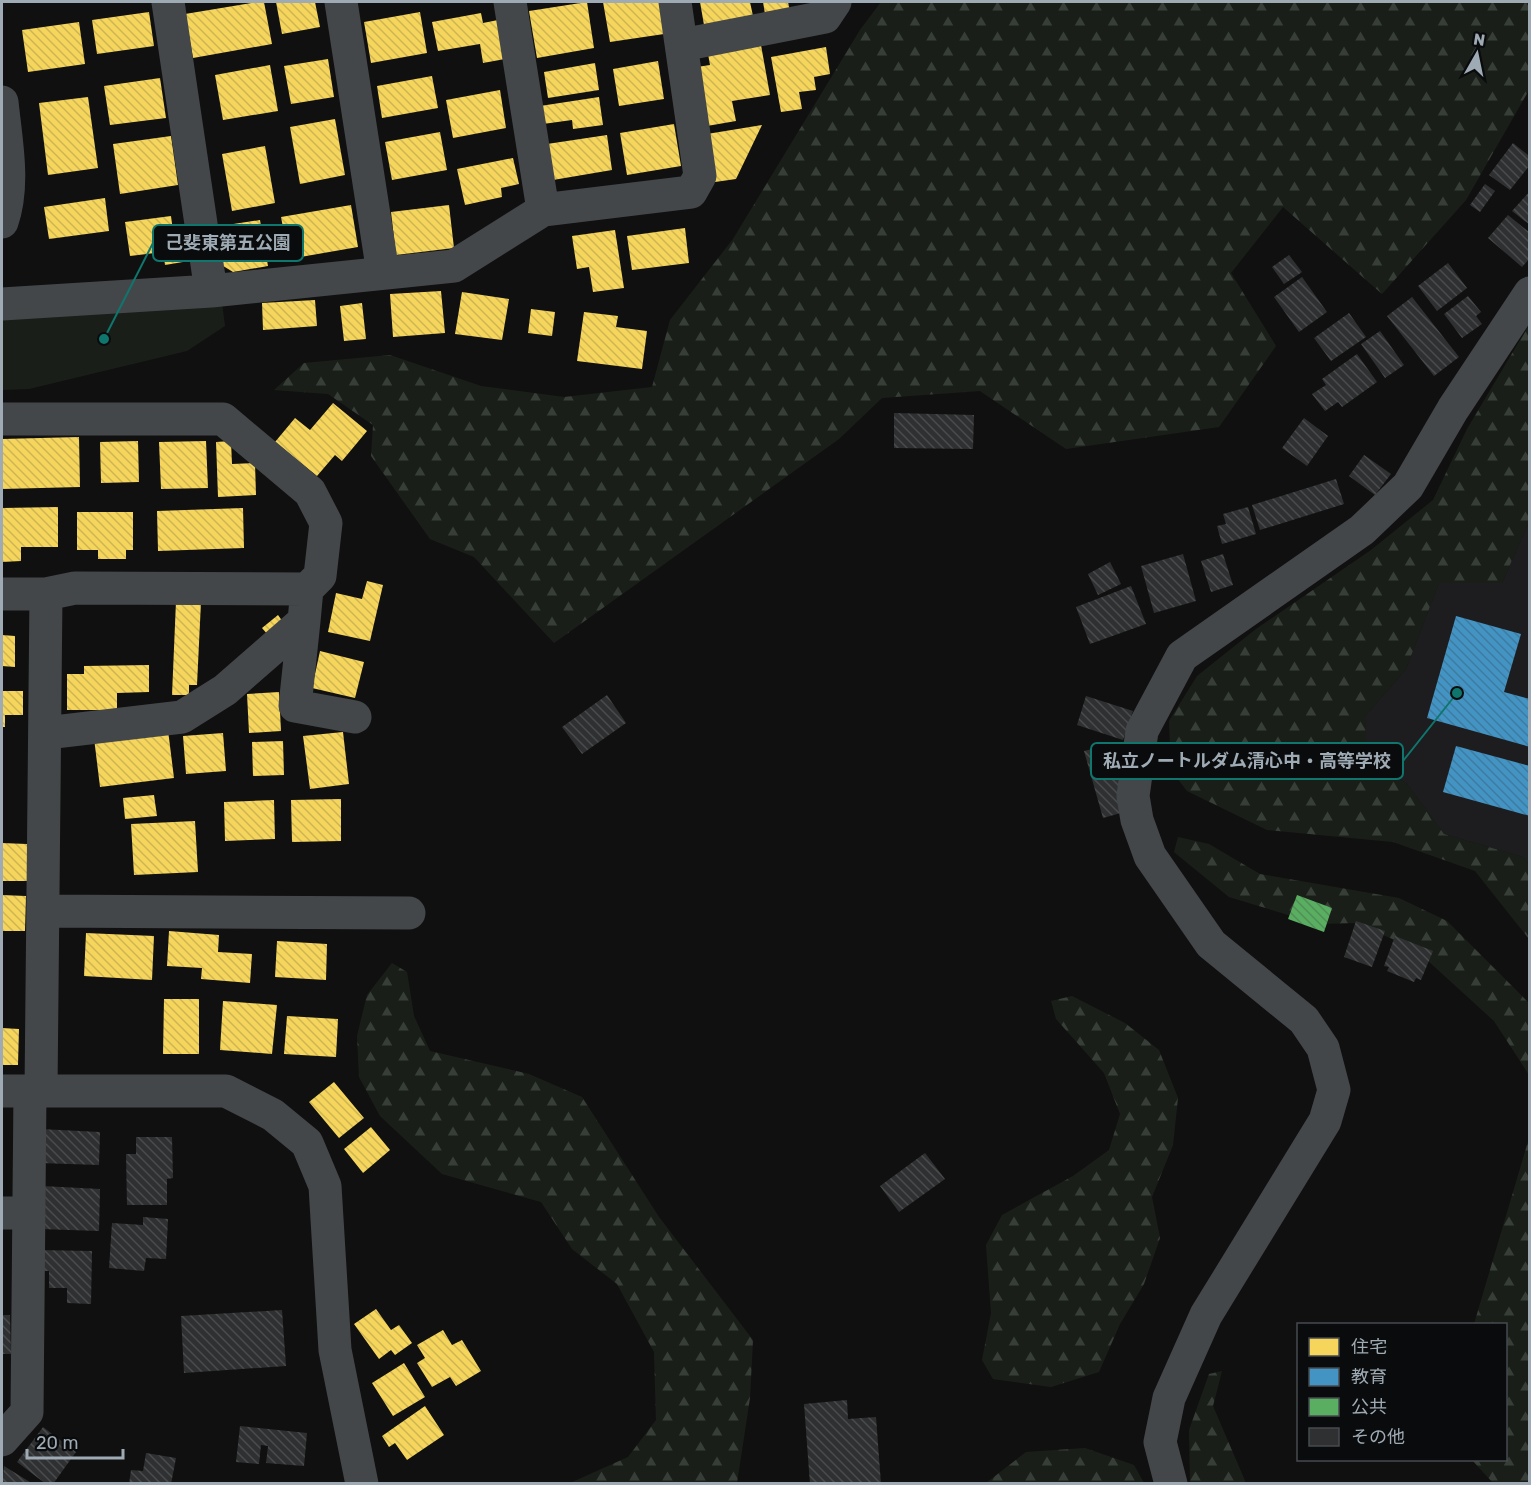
<svg xmlns="http://www.w3.org/2000/svg" width="1531" height="1485" font-family="Rubik,'Noto Sans JP',sans-serif">
  <defs>
    <pattern id="forest-firs" width="22" height="20" patternUnits="userSpaceOnUse" patternTransform="scale(1.5)"><rect width="22" height="20" fill="#191f18"/><path d="M5 1l3.5 6h-7zM16 11l3.5 6h-7z" fill="#373d37"/></pattern>
    <pattern id="homes-back-hatch" width="6" height="6" patternUnits="userSpaceOnUse" patternTransform="scale(1.5)"><rect width="6" height="6" fill="#f6d55c"/><path d="M-1 5l2 2M0 0l6 6M5-1l2 2" fill="none" stroke="#ceb554"/></pattern>
    <pattern id="schools-back-hatch" width="6" height="6" patternUnits="userSpaceOnUse" patternTransform="scale(1.5)"><rect width="6" height="6" fill="#4393c3"/><path d="M-1 5l2 2M0 0l6 6M5-1l2 2" fill="none" stroke="#3e7ba0"/></pattern>
    <pattern id="public-back-hatch" width="6" height="6" patternUnits="userSpaceOnUse" patternTransform="scale(1.5)"><rect width="6" height="6" fill="#5aae61"/><path d="M-1 5l2 2M0 0l6 6M5-1l2 2" fill="none" stroke="#508f56"/></pattern>
    <pattern id="building-back-hatch" width="6" height="6" patternUnits="userSpaceOnUse" patternTransform="scale(1.5)"><rect width="6" height="6" fill="#2f3031"/><path d="M-1 5l2 2M0 0l6 6M5-1l2 2" fill="none" stroke="#4a4b4c"/></pattern>
  </defs>
  <rect width="100%" height="100%" fill="#101010"/>
  <path fill="#1d1d1f" d="M1529,522V864L1523,857L1444,834L1407,784L1366,755L1365,716L1406,669L1439,583H1502Z"/>
  <path fill="url(#forest-firs)" d="M881,2H1529V90L1466,200L1382,294L1283,207L1231,273L1276,346L1219,427L1066,449L980,391L882,398L839,439L554,643L474,557L430,539L371,456L373,425L328,394L274,390L304,363L390,355L481,386L564,397L652,387L670,320L733,239L860,30Z
    M1529,325V522L1502,583H1439L1406,669L1365,716L1367,755L1407,784L1444,834L1523,857L1529,864V939L1475,871L1393,842L1267,830L1187,791L1171,770L1169,721L1197,676L1256,629L1371,550L1433,500L1467,429Z
    M1178,837L1209,844L1260,874L1399,898L1447,921L1529,1003V1075L1494,1021L1415,949L1356,923L1318,924L1229,897L1174,852Z
    M392,963L407,972L414,1016L430,1051L529,1074L582,1097L659,1217L753,1340L750,1398L737,1483H570L628,1457L656,1420L654,1352L617,1284L572,1249L541,1202L442,1174L380,1116L359,1077L357,1036L367,995Z
    M1072,996L1125,1023L1159,1050L1178,1098L1173,1145L1152,1197L1160,1238L1144,1284L1120,1324L1099,1372L1051,1387L993,1379L982,1360L991,1313L986,1245L1002,1215L1073,1176L1109,1150L1120,1114L1104,1073L1056,1019L1051,1001Z
    M1529,1138V1483H1493L1472,1460H1506V1324H1474Z
    M1222,1371L1213,1406L1246,1483H1190L1189,1430L1209,1374Z
    M1085,1448L1134,1465L1144,1483H986L1026,1452Z"/>
  <path fill="#191f18" d="M222,303L225,326L187,351L29,389L2,390V320Z"/>
  <path fill="url(#homes-back-hatch)" d="M257,2H264L272,44L193,58L185,14Z
    M276,2H315L320,27L282,34Z
    M587,2L594,48L537,58L529,11Z
    M603,2H659L664,34L610,42Z
    M700,2H750L753,16L704,25Z
    M763,2H788L791,16L766,20Z
    M149,12L154,46L97,54L92,20Z
    M420,12L427,53L371,63L364,22Z
    M481,13L483,23L498,20L505,59L483,63L480,44L438,51L432,22Z
    M79,22L85,64L28,72L22,30Z
    M761,45L770,95L732,101L736,121L707,126L697,67L710,65L708,54Z
    M826,47L830,74L814,77L816,90L799,92L802,109L781,112L771,57Z
    M328,59L334,97L291,104L284,66Z
    M658,61L664,99L619,106L613,69Z
    M595,63L599,90L548,98L544,72Z
    M270,65L278,111L223,120L215,75Z
    M432,76L438,108L382,118L377,86Z
    M160,78L166,118L110,125L104,86Z
    M500,90L506,128L453,138L446,100Z
    M88,97L98,168L48,175L39,103Z
    M599,97L603,125L573,129L572,120L543,124L540,106Z
    M335,119L345,175L300,184L290,127Z
    M674,124L681,166L627,175L620,133Z
    M762,125L736,179L715,182L707,134Z
    M440,132L447,170L392,180L385,142Z
    M607,135L612,170L553,180L547,144Z
    M171,136L178,185L120,194L113,144Z
    M265,146L275,203L232,211L222,154Z
    M513,158L519,184L501,188L502,197L465,205L457,169Z
    M105,198L109,231L49,239L44,207Z
    M351,205L358,247L289,259L281,217Z
    M449,205L454,248L396,255L391,212Z
    M171,216L173,231L184,229L189,261L165,265L163,252L130,256L125,222Z
    M260,220L268,266L233,272L220,264L214,227Z
    M685,228L689,263L632,270L627,236Z
    M615,230L624,288L593,292L589,267L577,269L572,236Z
    M441,291L445,333L393,337L390,294Z
    M462,292L509,299L502,340L455,334Z
    M315,300L317,326L263,330L262,303Z
    M362,303L366,339L344,341L340,306Z
    M531,309L555,312L552,336L528,333Z
    M584,312L618,316L616,327L647,331L642,369L577,361Z
    M333,403L367,431L342,461L335,455L317,476L275,442L295,418L310,430Z
    M79,437L80,487L2,489V439Z
    M138,441L139,482L101,483L100,442Z
    M206,441L208,488L161,489L159,442Z
    M231,441L232,464L255,463L256,495L218,497L216,442Z
    M58,507V547H21V561L2,562V508Z
    M243,508L244,548L158,551L157,511Z
    M77,512H133V550H126V559H98V550H77Z
    M367,581L383,585L370,641L328,632L336,593L362,599Z
    M176,601L201,602L197,685H189V695H172Z
    M278,615L283,622L268,635L262,628Z
    M2,635L15,636V667L2,666Z
    M320,651L364,662L355,698L312,688Z
    M149,665V692L117,693V710H67V674H84V666Z
    M2,691H23V715H5V727H2Z
    M279,692L281,731L249,733L247,694Z
    M168,730L174,778L100,787L94,738Z
    M343,732L349,784L310,789L303,736Z
    M223,733L226,771L186,774L183,736Z
    M283,741L284,775L253,776L252,742Z
    M154,795L157,816L125,819L123,798Z
    M341,799V841L292,842L291,800Z
    M274,800L275,839L225,841L224,802Z
    M195,821L198,872L134,875L131,824Z
    M2,843L27,844V881H2Z
    M2,895L26,896L25,931H2Z
    M169,931L219,935L218,952L252,954L250,983L201,979L202,968L167,966Z
    M86,933L154,936L152,980L84,976Z
    M277,941L327,944L326,980L275,977Z
    M164,999H199V1054H163Z
    M223,1001L277,1005L272,1054L220,1050Z
    M287,1016L338,1019L336,1057L284,1054Z
    M2,1028L19,1029L18,1065H2Z
    M334,1082L364,1118L339,1138L309,1102Z
    M371,1127L390,1150L363,1173L344,1149Z
    M376,1309L391,1330L399,1325L412,1343L395,1355L391,1350L379,1359L354,1324Z
    M443,1330L452,1345L462,1340L481,1371L456,1386L450,1377L432,1387L417,1363L425,1358L417,1345Z
    M404,1363L425,1397L393,1416L372,1383Z
    M425,1406L444,1435L407,1460L395,1443L389,1447L382,1436Z"/>
  <path fill="url(#schools-back-hatch)" d="M1456,616L1521,634L1504,692L1530,699V747L1427,718Z
    M1456,746L1530,766V816L1443,792Z"/>
  <path fill="url(#public-back-hatch)" d="M1297,895L1332,908L1324,932L1288,919Z"/>
  <path fill="url(#building-back-hatch)" d="M1513,143L1528,155L1530,152V165L1510,190L1489,175Z
    M1485,184L1495,191L1480,212L1470,205Z
    M1530,191V225L1512,211Z
    M1508,215L1530,233V258L1522,267L1488,238Z
    M1289,255L1302,272L1284,284L1272,267Z
    M1448,263L1467,288L1437,311L1418,286Z
    M1302,277L1327,312L1299,332L1274,297Z
    M1468,296L1481,312L1476,316L1482,324L1462,338L1444,314Z
    M1412,297L1459,357L1434,376L1387,316Z
    M1349,313L1366,337L1331,361L1314,338Z
    M1380,331L1404,365L1385,378L1361,344Z
    M1357,354L1377,382L1342,407L1338,402L1325,411L1312,394L1326,385L1322,379Z
    M894,413L974,415L973,449L894,448Z
    M1304,418L1328,436L1307,466L1282,448Z
    M1364,455L1391,474L1375,495L1349,476Z
    M1336,479L1344,504L1260,530L1252,505Z
    M1248,507L1256,534L1222,544L1217,526L1226,524L1223,514Z
    M1183,554L1196,601L1154,613L1141,566Z
    M1223,554L1233,585L1211,592L1201,561Z
    M1110,562L1121,584L1098,595L1088,574Z
    M1131,586L1146,624L1090,644L1076,607Z
    M607,695L626,723L582,754L562,727Z
    M1086,696L1133,711L1123,740L1077,725Z
    M1108,745L1128,811L1103,818L1084,751Z
    M1356,921L1385,931L1372,967L1344,957Z
    M1395,936L1433,951L1421,980L1416,978L1414,982L1387,971L1389,967L1384,966Z
    M40,1129L100,1132L99,1165L39,1163Z
    M136,1137H172L173,1178L167,1179V1205H127L126,1154H136Z
    M925,1153L945,1179L899,1212L880,1186Z
    M42,1186L100,1189L99,1231L40,1229Z
    M143,1217L168,1219L166,1259L146,1258L144,1271L109,1268L112,1223L143,1225Z
    M37,1250L92,1251L91,1304L67,1303V1288H49V1271H37Z
    M282,1310L286,1366L184,1373L181,1316Z
    M2,1315H10L11,1354H2Z
    M847,1400L848,1419L876,1417L881,1484H810L804,1404Z
    M240,1426L307,1433L304,1466L266,1463L268,1446L261,1445L259,1464L236,1462Z
    M43,1427L76,1452L53,1484H46L17,1462Z
    M146,1453L176,1458L171,1484H129L131,1470L143,1471Z
    M4,1466L33,1484H2Z"/>
  <g fill="none" stroke-linecap="round" stroke-linejoin="round">
    <path stroke="#44474a" stroke-width="33" d="M168,2L211,291
      M341,2L383,273
      M510,2L543,210
      M682,45L825,17L835,2
      M2,304L211,291L454,266L543,210L691,192L700,176L675,2
      M2,419H223L310,492L326,523L320,576L307,589L75,588L46,594H2
      M304,621L295,706L355,717
      M46,733L182,717L225,690L304,621L307,589
      M44,911L409,913
      M41,1091L46,594
      M2,1213H29
      M2,1440L27,1412L30,1091
      M1171,1484L1160,1442L1169,1398L1206,1315L1325,1121L1334,1090L1323,1048L1304,1020L1211,944L1150,856L1137,820L1133,796L1142,731L1182,656L1362,530L1408,486L1453,409L1530,293"/>
    <path stroke="#44474a" stroke-width="33" d="M2,102C6,141 15,185 2,222
      M2,1091H226L273,1115L307,1143L325,1186L335,1350L362,1484"/>
  </g>
  <path fill="none" stroke="#0f766e" stroke-width="2" d="M104 339L153 243M1457 693L1403 761"/>
  <g fill="#0f766e" stroke="#0a0b0c" stroke-width="2">
    <circle cx="104" cy="339" r="6"/>
    <circle cx="1457" cy="693" r="6"/>
  </g>
  <g fill="#0a0b0c" stroke="#0f766e" stroke-width="2">
    <rect x="153" y="225" width="150" height="36" rx="6"/>
    <rect x="1091" y="743" width="312" height="36" rx="6"/>
  </g>
  <g font-size="18" text-anchor="middle" font-weight="bold" fill="#9fabb4">
    <text x="228" y="249">己斐東第五公園</text>
    <text x="1247" y="767">私立ノートルダム清心中・高等学校</text>
  </g>
  <rect width="1531" height="1485" fill="none" stroke="#9fabb4" stroke-width="6"/>
  <rect x="1297" y="1323" width="210" height="138" fill="#0a0b0c" stroke="#464b4f" stroke-width="1.5"/>
  <rect x="1309" y="1338" width="30" height="18" fill="#f6d55c" stroke="#464b4f" stroke-width="1.5"/>
  <text x="1351" y="1353" font-size="18" fill="#9fabb4">住宅</text>
  <rect x="1309" y="1368" width="30" height="18" fill="#4393c3" stroke="#464b4f" stroke-width="1.5"/>
  <text x="1351" y="1383" font-size="18" fill="#9fabb4">教育</text>
  <rect x="1309" y="1398" width="30" height="18" fill="#5aae61" stroke="#464b4f" stroke-width="1.5"/>
  <text x="1351" y="1413" font-size="18" fill="#9fabb4">公共</text>
  <rect x="1309" y="1428" width="30" height="18" fill="#2f3031" stroke="#464b4f" stroke-width="1.5"/>
  <text x="1351" y="1443" font-size="18" fill="#9fabb4">その他</text>
  <g transform="translate(1477 54) rotate(9)" stroke="#0a0b0c" stroke-width="4.5" paint-order="stroke">
  <path d="M0-4.5L10 22L0 15L-10 22Z" fill="#9fabb4"/>
  <text y="-9" font-size="16" font-weight="bold" text-anchor="middle" fill="#9fabb4">N</text>
  </g>
  <path d="M27 1449v9h96v-9" fill="none" stroke="#9fabb4" stroke-width="3"/>
  <text x="36" y="1449" font-size="18" fill="#9fabb4" stroke="#0a0b0c" stroke-width="4.5" paint-order="stroke">20 m</text>
</svg>
